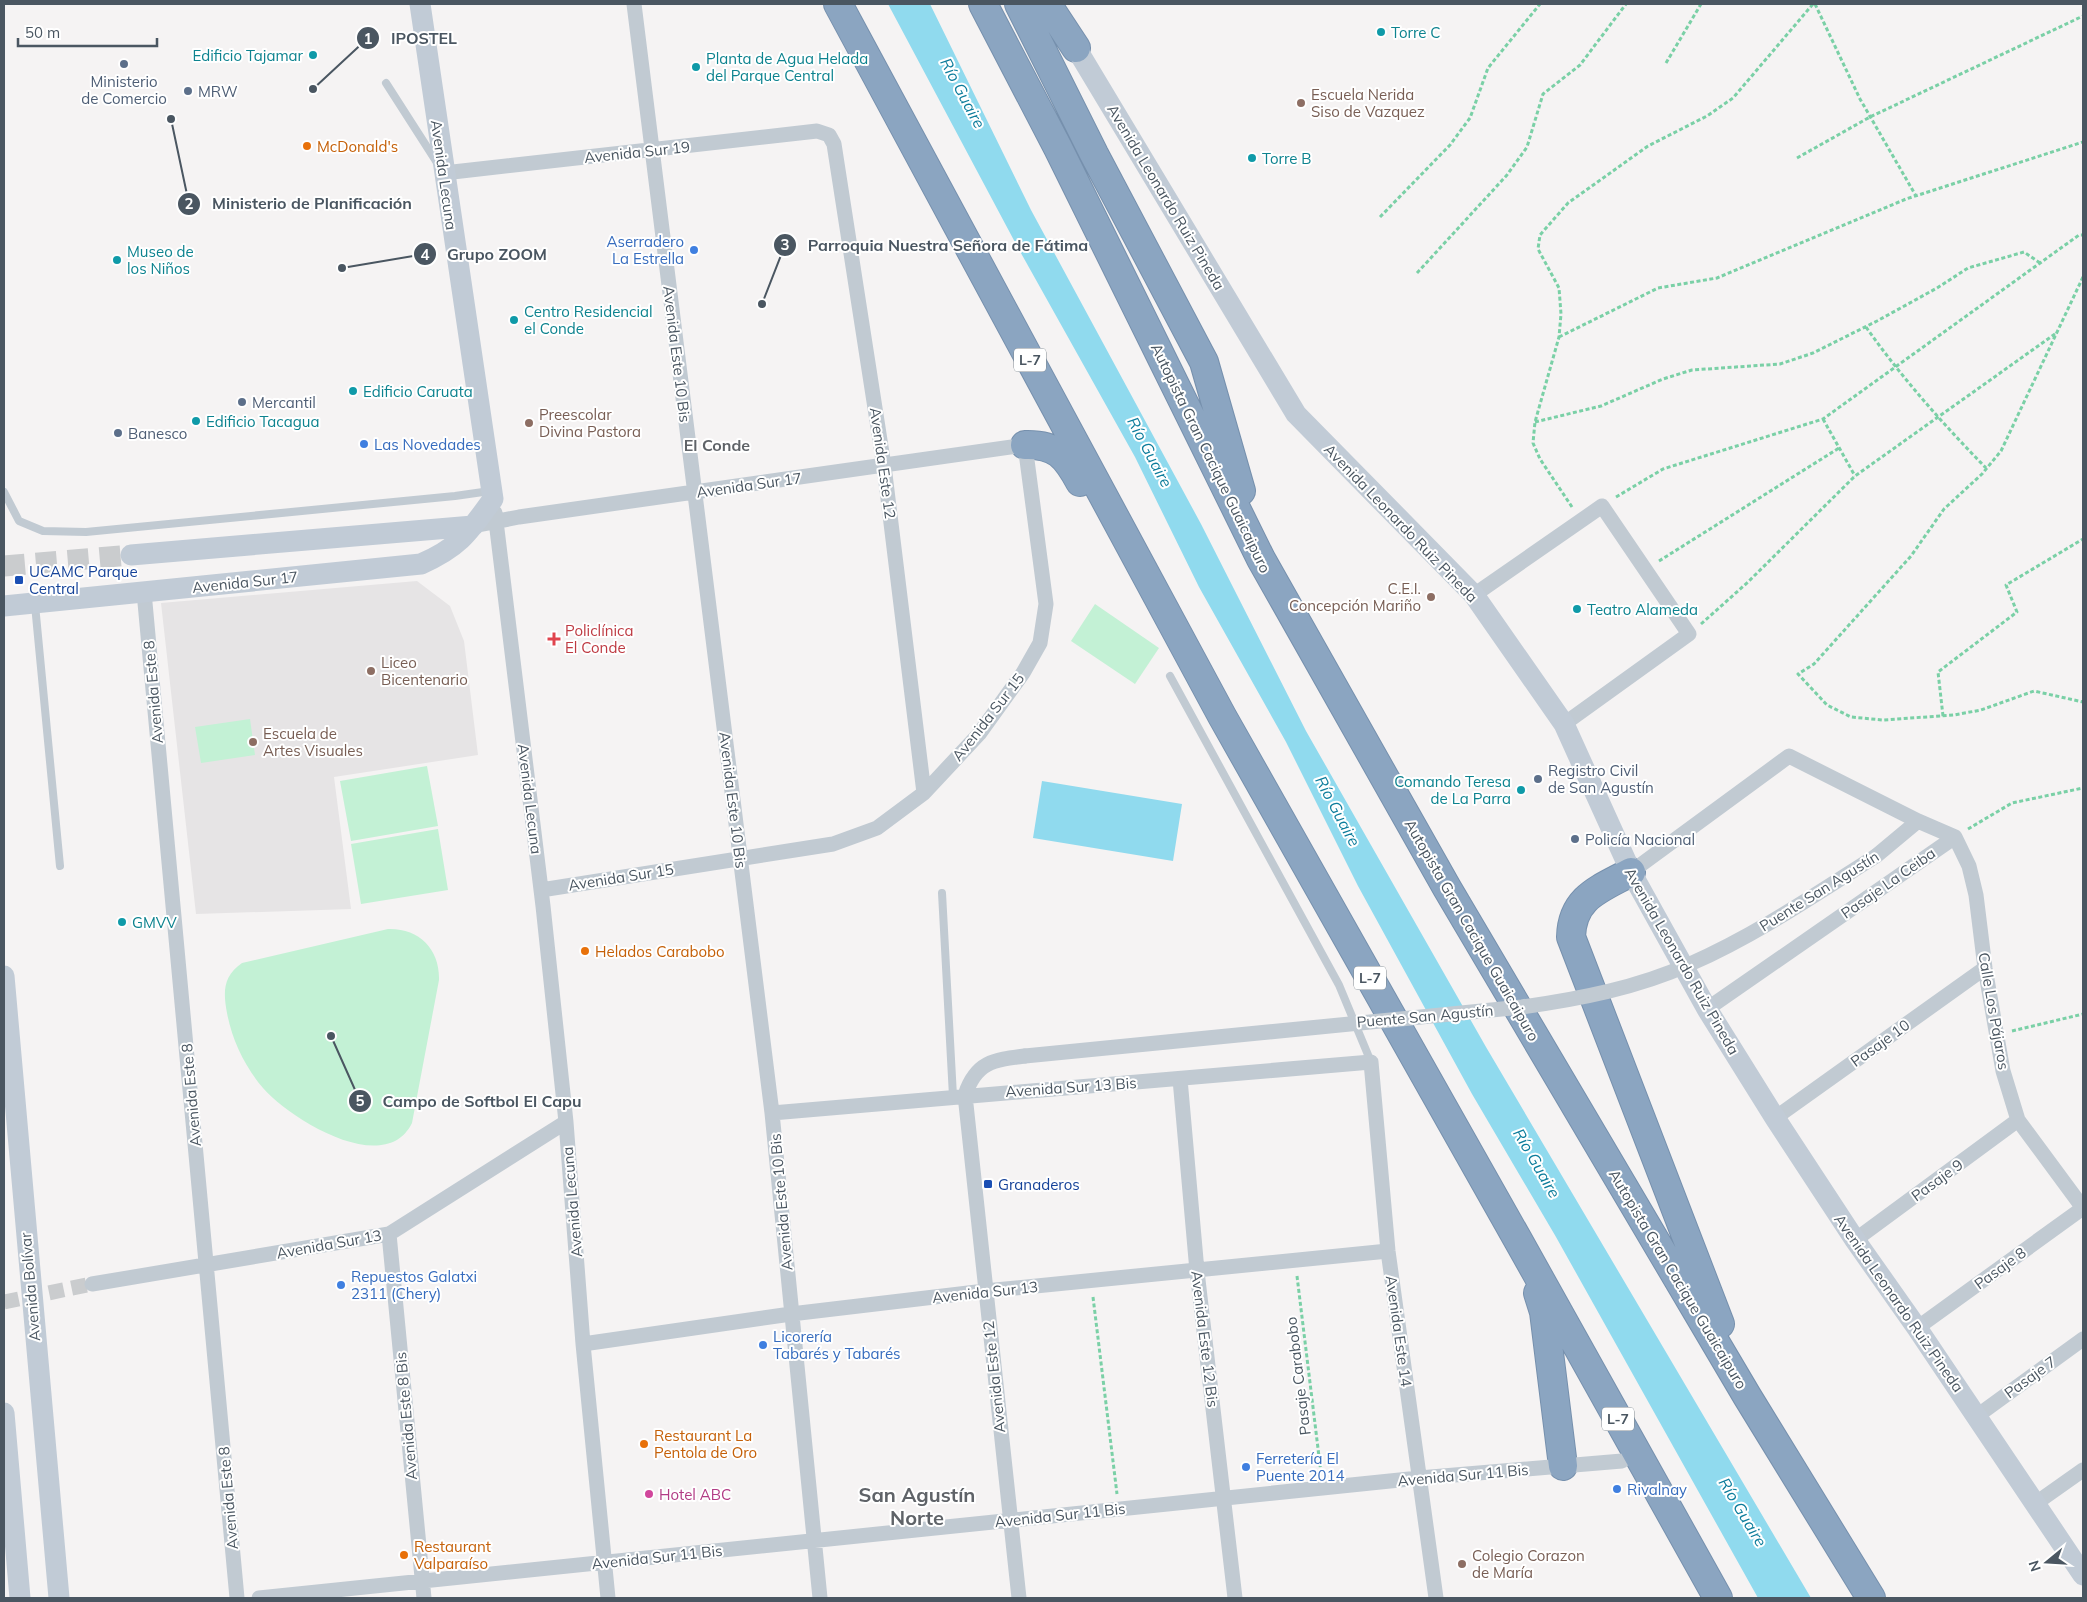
<svg xmlns="http://www.w3.org/2000/svg" width="2087" height="1602" font-family="Mulish,sans-serif">
  <rect width="100%" height="100%" fill="#f5f3f3"/>
  <path fill="#e6e4e5" d="M417,581L450,606L464,641L478,755L334,777L351,909L196,914L161,603Z"/>
  <path fill="#c3f1d5" d="M1095,604L1159,648L1135,684L1071,641Z
    M250,719L255,755L201,763L195,727Z
    M427,766L438,826L351,841L340,781Z
    M438,829L448,890L361,904L351,844Z
    M388,929C419,928 440,949 439,980L412,1123C385,1178 290,1119 263,1088C245,1067 232,1040 227,1013C223,992 223,976 242,963Z"/>
  <path fill="#90daee" d="M888,4H930L1031,210L1201,524L1306,731L1486,1047L1811,1598H1758L1556,1237L1472,1094L1358,886L1286,742L1199,587L1135,457L1017,246Z
    M1042,781L1182,804L1173,861L1033,838Z"/>
  <g fill="none" stroke-linecap="round" stroke-linejoin="round">
    <path stroke="#caccce" stroke-width="15" stroke-dasharray="15 8" stroke-linecap="butt" d="M4,1302L92,1284"/>
    <path stroke="#caccce" stroke-width="21" stroke-dasharray="21 11" stroke-linecap="butt" d="M4,566L131,555"/>
    <defs>
      <path id="highway" d="M838,4L1222,716L1518,1240L1718,1598
        M983,4L1058,148L1261,559L1447,888L1747,1396L1871,1598
        M1019,4L1094,154L1204,362L1241,491
        M1047,4L1076,48
        M1025,445C1056,444 1066,456 1080,482
        M1631,872C1600,889 1572,897 1571,937L1720,1324
        M1538,1293L1544,1312L1563,1466"/>
    </defs>
    <use href="#highway" stroke="#7690ad" stroke-width="30"/>
    <path stroke="#7ad0a6" stroke-width="3" stroke-dasharray="4 2.5" stroke-linecap="butt" d="M1815,4L1860,99L1916,196
      M1666,63L1701,4
      M1797,158L1870,117L2083,16
      M1380,217L1450,145L1470,118L1488,68L1540,4
      M1417,273L1507,175L1527,147L1543,94L1580,65L1626,4
      M2083,277L2001,451L1982,474L1944,509L1911,556L1814,664L1798,674L1827,705L1851,717L1883,720L1954,715L1981,710L2034,691L2083,702
      M1866,327C1902,378 1943,424 1986,468
      M1559,337L1658,288L1717,278L1906,199L2083,142
      M1823,419L1855,476
      M1535,422L1601,406L1663,379L1692,370L1780,364L1813,353L1877,321L1937,288L1968,268L2024,252L2040,263
      M1616,497L1663,469L1823,419L2079,235H2083
      M1572,507L1540,459L1533,443L1535,422L1559,337L1561,314L1559,288L1538,249L1540,235L1568,203L1648,146L1707,116L1733,98L1813,4
      M1659,561L1839,448
      M1701,624L1748,582L1855,476L2055,334
      M1943,716L1938,672L2017,612L2006,585L2083,539
      M1968,829L2012,803L2083,788
      M2012,1031L2083,1014
      M1297,1276L1321,1473
      M1093,1297L1117,1494"/>
    <path stroke="#c1cad2" stroke-width="8" d="M386,83L436,161
      M4,492L19,521L43,531L86,532L455,496L490,491
      M35,605L60,866
      M1170,676L1339,985L1371,1062
      M942,893L953,1096"/>
    <path stroke="#c1cad2" stroke-width="15" d="M634,4L772,1113L820,1598
      M444,173L817,131L829,135L834,144L884,466L924,793
      M495,513L543,906L566,1122L583,1344L608,1598
      M473,526L519,517L1025,445L1046,604L1040,643L1023,673L979,734L924,793L877,828L833,844L541,890
      M144,592L237,1598
      M1474,595L1602,506L1689,634L1564,724
      M1876,856L1918,821
      M1631,872L1789,756L1918,821L1955,837L1969,866L1976,895L1985,968L2003,1071L2018,1120L2083,1208
      M1707,1009L1955,837
      M1180,1079L1197,1271L1235,1598
      M772,1113L1371,1062L1388,1251L1436,1598
      M1775,1118L1985,968
      M389,1234L424,1598
      M1855,1240L2018,1120
      M92,1284L389,1234L566,1122
      M1917,1328L2083,1208
      M583,1344L791,1314L985,1291L1388,1251
      M1977,1416L2083,1339
      M2036,1503L2083,1470
      M259,1598L1419,1478L1622,1461
      M1019,1598L965,1095C976,1062 993,1060 1025,1056"/>
    <path stroke="#c1cbd6" stroke-width="21" d="M1076,48L1296,414L1474,595L1564,724L1631,872L1707,1009L1775,1118L1855,1240L1917,1328L2083,1575
      M131,555L473,526
      M4,606L421,564C460,547 469,532 493,499L420,4
      M4,976L59,1598
      M4,1413L20,1598"/>
    <use href="#highway" stroke="#8ba5c1" stroke-width="28"/>
    <path stroke="#c1cad2" stroke-width="15" d="M1025,1056L1522,1007C1579,999 1637,988 1690,964C1756,935 1816,894 1876,856"/>
  </g>
  <g fill="#0f9aa8" stroke="#fff" stroke-width="2">
    <circle cx="1381" cy="32" r="5"/>
    <circle cx="313" cy="55" r="5"/>
    <circle cx="696" cy="67" r="5"/>
    <circle cx="1252" cy="158" r="5"/>
    <circle cx="117" cy="260" r="5"/>
    <circle cx="514" cy="320" r="5"/>
    <circle cx="353" cy="391" r="5"/>
    <circle cx="196" cy="421" r="5"/>
    <circle cx="1577" cy="609" r="5"/>
    <circle cx="1521" cy="790" r="5"/>
    <circle cx="122" cy="922" r="5"/>
  </g>
  <g fill="#5c6f8a" stroke="#fff" stroke-width="2">
    <circle cx="124" cy="64" r="5"/>
    <circle cx="188" cy="91" r="5"/>
    <circle cx="242" cy="402" r="5"/>
    <circle cx="118" cy="433" r="5"/>
    <circle cx="1538" cy="779" r="5"/>
    <circle cx="1575" cy="839" r="5"/>
  </g>
  <g fill="#8d6e63" stroke="#fff" stroke-width="2">
    <circle cx="1301" cy="103" r="5"/>
    <circle cx="529" cy="423" r="5"/>
    <circle cx="1431" cy="597" r="5"/>
    <circle cx="371" cy="671" r="5"/>
    <circle cx="253" cy="742" r="5"/>
    <circle cx="1462" cy="1564" r="5"/>
  </g>
  <g fill="#e8710a" stroke="#fff" stroke-width="2">
    <circle cx="307" cy="146" r="5"/>
    <circle cx="585" cy="951" r="5"/>
    <circle cx="644" cy="1444" r="5"/>
    <circle cx="404" cy="1555" r="5"/>
  </g>
  <g fill="#3f7fe0" stroke="#fff" stroke-width="2">
    <circle cx="694" cy="250" r="5"/>
    <circle cx="364" cy="444" r="5"/>
    <circle cx="341" cy="1285" r="5"/>
    <circle cx="763" cy="1345" r="5"/>
    <circle cx="1246" cy="1467" r="5"/>
    <circle cx="1617" cy="1489" r="5"/>
  </g>
  <g fill="#1a4fb4" stroke="#fff" stroke-width="2">
    <rect x="14" y="575" width="10" height="10" rx="2.5"/>
    <rect x="983" y="1179" width="10" height="10" rx="2.5"/>
  </g>
  <path fill="#e0444e" stroke="#fff" stroke-width="2" d="M551.5 631.5h5v5h5v5h-5v5h-5v-5h-5v-5h5z"/>
  <circle fill="#d1479c" stroke="#fff" stroke-width="2" cx="649" cy="1494" r="5"/>
  <g text-anchor="middle" dominant-baseline="central" stroke-width="4" stroke-linejoin="round" paint-order="stroke">
    <g fill="#fff" stroke="#808990" stroke-width="1">
      <rect x="1014" y="348.5" width="32" height="23" rx="4"/>
      <rect x="1354" y="966.5" width="32" height="23" rx="4"/>
      <rect x="1602" y="1407.5" width="32" height="23" rx="4"/>
    </g>
    <g font-size="14" font-weight="bold" fill="#4a5661">
      <text x="1030" y="360">L-7</text>
      <text x="1370" y="978">L-7</text>
      <text x="1618" y="1419">L-7</text>
    </g>
    <g font-size="15" fill="#0d838f" stroke="#fff" text-anchor="start">
      <text x="1391" y="32">Torre C</text>
      <text x="303" y="55" text-anchor="end">Edificio Tajamar</text>
      <text x="706" y="58">Planta de Agua Helada<tspan x="706" dy="17">del Parque Central</tspan></text>
      <text x="1262" y="158">Torre B</text>
      <text x="127" y="251">Museo de<tspan x="127" dy="17">los Niños</tspan></text>
      <text x="524" y="311">Centro Residencial<tspan x="524" dy="17">el Conde</tspan></text>
      <text x="363" y="391">Edificio Caruata</text>
      <text x="206" y="421">Edificio Tacagua</text>
      <text x="1587" y="609">Teatro Alameda</text>
      <text x="1511" y="781" text-anchor="end">Comando Teresa<tspan x="1511" dy="17">de La Parra</tspan></text>
      <text x="132" y="922">GMVV</text>
    </g>
    <g font-size="15" fill="#4e5e75" stroke="#fff" text-anchor="start">
      <text x="124" y="81" text-anchor="middle">Ministerio<tspan x="124" dy="17">de Comercio</tspan></text>
      <text x="198" y="91">MRW</text>
      <text x="252" y="402">Mercantil</text>
      <text x="128" y="433">Banesco</text>
      <text x="1548" y="770">Registro Civil<tspan x="1548" dy="17">de San Agustín</tspan></text>
      <text x="1585" y="839">Policía Nacional</text>
    </g>
    <g font-size="15" fill="#785e54" stroke="#fff" text-anchor="start">
      <text x="1311" y="94">Escuela Nerida<tspan x="1311" dy="17">Siso de Vazquez</tspan></text>
      <text x="539" y="414">Preescolar<tspan x="539" dy="17">Divina Pastora</tspan></text>
      <text x="1421" y="588" text-anchor="end">C.E.I.<tspan x="1421" dy="17">Concepción Mariño</tspan></text>
      <text x="381" y="662">Liceo<tspan x="381" dy="17">Bicentenario</tspan></text>
      <text x="263" y="733">Escuela de<tspan x="263" dy="17">Artes Visuales</tspan></text>
      <text x="1472" y="1555">Colegio Corazon<tspan x="1472" dy="17">de María</tspan></text>
    </g>
    <g font-size="15" fill="#c56008" stroke="#fff" text-anchor="start">
      <text x="317" y="146">McDonald's</text>
      <text x="595" y="951">Helados Carabobo</text>
      <text x="654" y="1435">Restaurant La<tspan x="654" dy="17">Pentola de Oro</tspan></text>
      <text x="414" y="1546">Restaurant<tspan x="414" dy="17">Valparaíso</tspan></text>
    </g>
    <g font-size="15" fill="#4a5661" stroke="#fff">
      <text transform="translate(637 152) rotate(-6)">Avenida Sur 19</text>
      <text transform="translate(444 175) rotate(82)">Avenida Lecuna</text>
      <text transform="translate(1166 197) rotate(59)">Avenida Leonardo Ruiz Pineda</text>
      <text transform="translate(677 354) rotate(83)">Avenida Este 10 Bis</text>
      <text transform="translate(1211 458) rotate(64)">Autopista Gran Cacique Guaicaipuro</text>
      <text transform="translate(883 463) rotate(82)">Avenida Este 12</text>
      <text transform="translate(749 485) rotate(-8)">Avenida Sur 17</text>
      <text transform="translate(1401 523) rotate(46)">Avenida Leonardo Ruiz Pineda</text>
      <text transform="translate(245 582) rotate(-6)">Avenida Sur 17</text>
      <text transform="translate(153 692) rotate(-95)">Avenida Este 8</text>
      <text transform="translate(988 717) rotate(-52)">Avenida Sur 15</text>
      <text transform="translate(530 799) rotate(83)">Avenida Lecuna</text>
      <text transform="translate(733 800) rotate(83)">Avenida Este 10 Bis</text>
      <text transform="translate(621 877) rotate(-9)">Avenida Sur 15</text>
      <text transform="translate(1888 883) rotate(-35)">Pasaje La Ceiba</text>
      <text transform="translate(1819 891) rotate(-32)">Puente San Agustín</text>
      <text transform="translate(1472 930) rotate(60)">Autopista Gran Cacique Guaicaipuro</text>
      <text transform="translate(1682 961) rotate(60)">Avenida Leonardo Ruiz Pineda</text>
      <text transform="translate(1994 1011) rotate(80)">Calle Los Pájaros</text>
      <text transform="translate(1425 1016) rotate(-5)">Puente San Agustín</text>
      <text transform="translate(1880 1043) rotate(-36)">Pasaje 10</text>
      <text transform="translate(1071 1087) rotate(-4)">Avenida Sur 13 Bis</text>
      <text transform="translate(191 1095) rotate(-95)">Avenida Este 8</text>
      <text transform="translate(1937 1180) rotate(-36)">Pasaje 9</text>
      <text transform="translate(572 1202) rotate(-95)">Avenida Lecuna</text>
      <text transform="translate(781 1202) rotate(-95)">Avenida Este 10 Bis</text>
      <text transform="translate(329 1244) rotate(-10)">Avenida Sur 13</text>
      <text transform="translate(2000 1268) rotate(-36)">Pasaje 8</text>
      <text transform="translate(1678 1279) rotate(59)">Autopista Gran Cacique Guaicaipuro</text>
      <text transform="translate(30 1287) rotate(-95)">Avenida Bolívar</text>
      <text transform="translate(985 1292) rotate(-6)">Avenida Sur 13</text>
      <text transform="translate(1899 1303) rotate(55)">Avenida Leonardo Ruiz Pineda</text>
      <text transform="translate(1399 1331) rotate(82)">Avenida Este 14</text>
      <text transform="translate(1205 1339) rotate(83)">Avenida Este 12 Bis</text>
      <text transform="translate(1298 1376) rotate(-97)">Pasaje Carabobo</text>
      <text transform="translate(994 1377) rotate(-96)">Avenida Este 12</text>
      <text transform="translate(2030 1377) rotate(-36)">Pasaje 7</text>
      <text transform="translate(406 1416) rotate(-95)">Avenida Este 8 Bis</text>
      <text transform="translate(1463 1475) rotate(-5)">Avenida Sur 11 Bis</text>
      <text transform="translate(228 1498) rotate(-95)">Avenida Este 8</text>
      <text transform="translate(1060 1515) rotate(-6)">Avenida Sur 11 Bis</text>
      <text transform="translate(657 1557) rotate(-6)">Avenida Sur 11 Bis</text>
    </g>
    <g font-size="15" fill="#366cbe" stroke="#fff" text-anchor="start">
      <text x="684" y="241" text-anchor="end">Aserradero<tspan x="684" dy="17">La Estrella</tspan></text>
      <text x="374" y="444">Las Novedades</text>
      <text x="351" y="1276">Repuestos Galatxi<tspan x="351" dy="17">2311 (Chery)</tspan></text>
      <text x="773" y="1336">Licorería<tspan x="773" dy="17">Tabarés y Tabarés</tspan></text>
      <text x="1256" y="1458">Ferretería El<tspan x="1256" dy="17">Puente 2014</tspan></text>
      <text x="1627" y="1489">Rivalnay</text>
    </g>
    <g font-size="15" fill="#164399" stroke="#fff" text-anchor="start">
      <text x="29" y="571">UCAMC Parque<tspan x="29" dy="17">Central</tspan></text>
      <text x="998" y="1184">Granaderos</text>
    </g>
    <g font-size="15" fill="#be3a42" stroke="#fff" text-anchor="start">
      <text x="565" y="630">Policlínica<tspan x="565" dy="17">El Conde</tspan></text>
    </g>
    <g font-size="15" fill="#b23c85" stroke="#fff" text-anchor="start">
      <text x="659" y="1494">Hotel ABC</text>
    </g>
    <g font-size="16" font-style="italic" fill="#0c7c9b" stroke="#fff">
      <text transform="translate(963 93) rotate(62)">Río Guaire</text>
      <text transform="translate(1150 452) rotate(62)">Río Guaire</text>
      <text transform="translate(1338 811) rotate(62)">Río Guaire</text>
      <text transform="translate(1537 1163) rotate(60)">Río Guaire</text>
      <text transform="translate(1743 1512) rotate(59)">Río Guaire</text>
    </g>
    <g font-size="16" font-weight="bold" fill="#5f6368" stroke="#fff">
      <text x="717" y="445">El Conde</text>
    </g>
    <g font-size="20" font-weight="bold" fill="#5f6368" stroke="#fff">
      <text x="917" y="1494">San Agustín<tspan x="917" dy="23">Norte</tspan></text>
    </g>
  </g>
  <path fill="none" stroke="#4a5661" stroke-width="2" d="M313 89L368 38M171 119L189 204M762 304L785 245M342 268L425 254M331 1036L360 1101"/>
  <g fill="#4a5661" stroke="#fff" stroke-width="2">
    <circle cx="313" cy="89" r="5"/>
    <circle cx="171" cy="119" r="5"/>
    <circle cx="762" cy="304" r="5"/>
    <circle cx="342" cy="268" r="5"/>
    <circle cx="331" cy="1036" r="5"/>
    <circle cx="368" cy="38" r="12"/>
    <circle cx="189" cy="204" r="12"/>
    <circle cx="785" cy="245" r="12"/>
    <circle cx="425" cy="254" r="12"/>
    <circle cx="360" cy="1101" r="12"/>
  </g>
  <g font-size="15" text-anchor="middle" font-weight="bold" fill="#fff">
    <text x="368" y="44">1</text>
    <text x="189" y="209">2</text>
    <text x="785" y="250">3</text>
    <text x="425" y="260">4</text>
    <text x="360" y="1106">5</text>
  </g>
  <g font-size="16" text-anchor="middle" font-weight="bold" fill="#4a5661" stroke="#fff" stroke-width="4" stroke-linejoin="round" paint-order="stroke">
    <text x="424" y="44">IPOSTEL</text>
    <text x="312" y="209">Ministerio de Planificación</text>
    <text x="948" y="251">Parroquia Nuestra Señora de Fátima</text>
    <text x="497" y="260">Grupo ZOOM</text>
    <text x="482" y="1107">Campo de Softbol El Capu</text>
  </g>
  <rect width="2087" height="1602" fill="none" stroke="#4a5661" stroke-width="10"/>
  <g transform="translate(2047 1562) rotate(252)" stroke="#ffffff" stroke-width="4" paint-order="stroke">
  <path d="M0-4L9 19L0 12L-9 19Z" fill="#4a5661"/>
  <text y="-8" font-size="14" font-weight="bold" text-anchor="middle" fill="#4a5661">N</text>
  </g>
  <path d="M18 38v8h139v-8" fill="none" stroke="#4a5661" stroke-width="2.5"/>
  <text x="25" y="38" font-size="15" fill="#4a5661" stroke="#ffffff" stroke-width="4" paint-order="stroke">50 m</text>
</svg>
